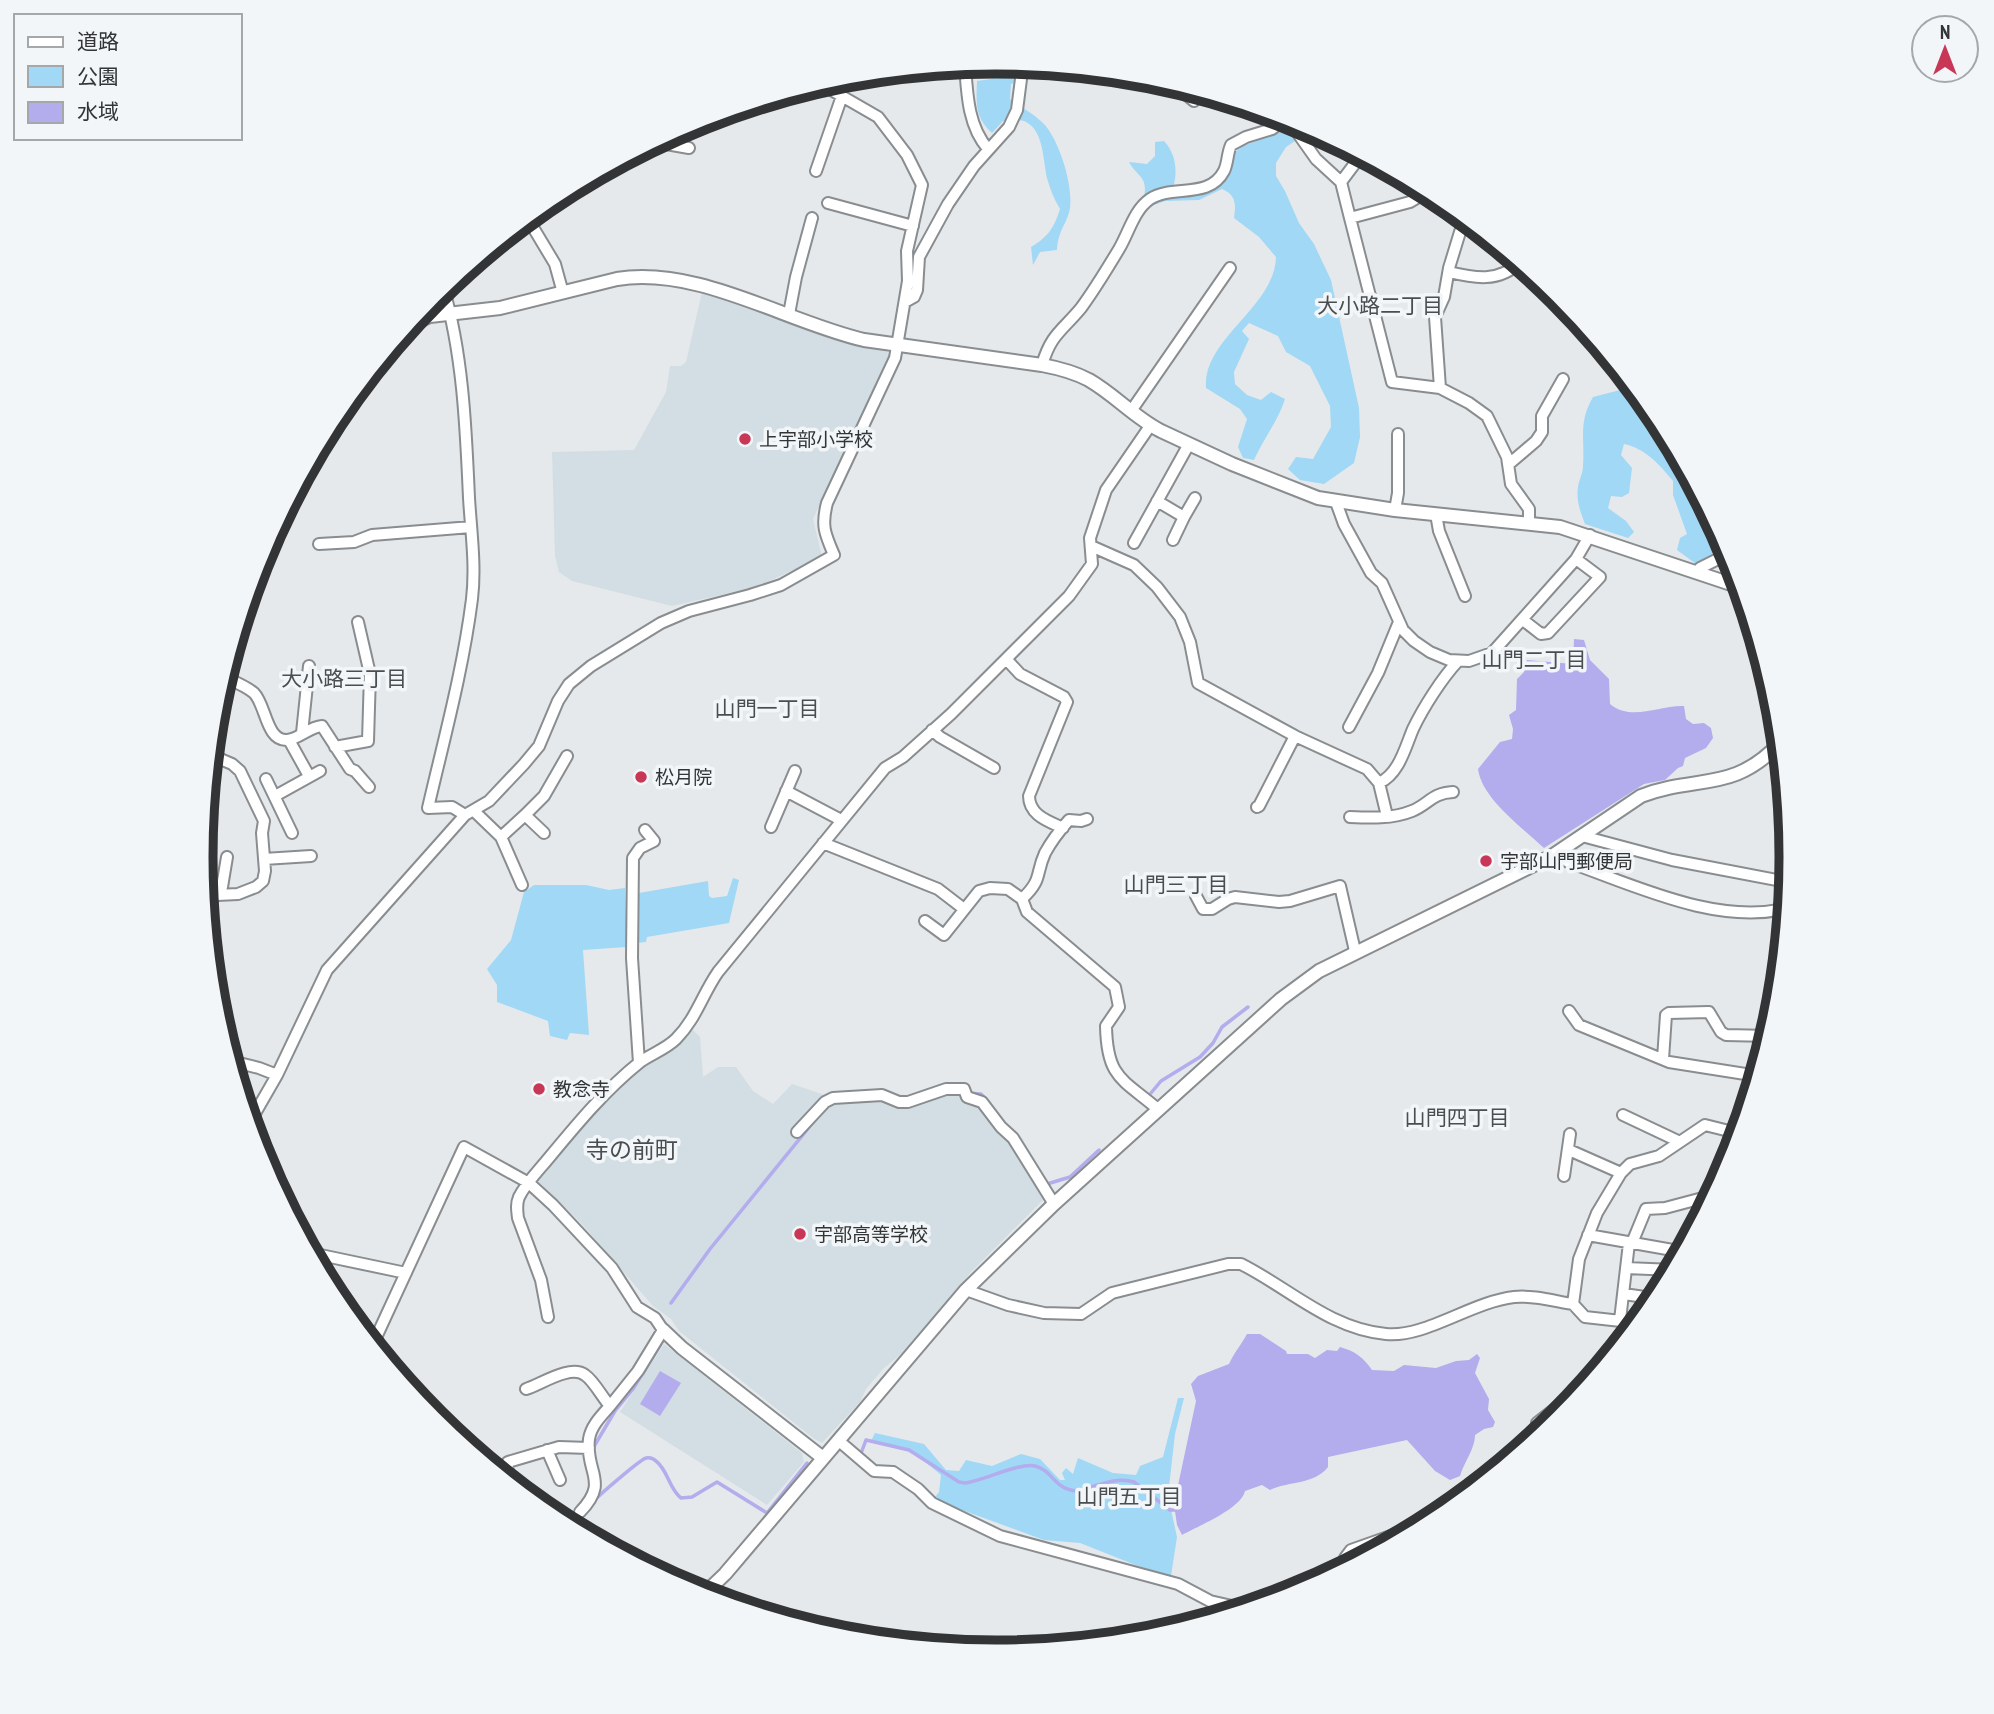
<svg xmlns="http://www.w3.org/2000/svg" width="1994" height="1714" font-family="'PT Sans Narrow','Noto Sans JP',sans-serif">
  <rect width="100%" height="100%" fill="#e5e9ec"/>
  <path fill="#d2dee4" d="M702,292L886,349L889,355L813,519L822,557L756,587L672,606L572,581L559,572L555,556L552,452L634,450L666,392L670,366H681L686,362Z
    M690,1027L700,1037L703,1077L718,1067H736L753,1091L773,1104L792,1084L822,1094L831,1101L889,1099L912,1103L960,1091L964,1102L979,1103L1011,1139L1045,1198L972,1271L900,1355L883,1369L866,1389L860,1402L822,1443L813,1438L679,1331L671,1319L653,1306L581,1223L538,1181V1177L613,1090Z
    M664,1344L802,1453L804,1462L767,1505L620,1412Z"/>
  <path fill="#a1d8f5" d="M1007,62L1019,63L1017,82L1011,84L1010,99C1021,107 1036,115 1045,125C1060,143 1073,185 1070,208C1068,222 1058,230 1057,250L1040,252L1033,265L1031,247C1048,237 1054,228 1060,209C1054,199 1050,189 1047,178C1043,161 1044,131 1026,122C1020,119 1010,121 1003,121L992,133C975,118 976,103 977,81L991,79L1007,70Z
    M1281,132H1289L1295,141L1286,147L1276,163V176L1285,191L1299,223L1314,244L1331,280L1359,408L1360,437L1354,463L1324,484L1300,480L1288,469L1296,457L1313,459L1331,427L1330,406L1310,366L1286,352L1278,336L1249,323L1242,331L1249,339L1234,372L1235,384L1247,395L1261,400L1271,392L1285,399C1279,419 1263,440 1254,460L1243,458L1238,447L1247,419L1240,409L1206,388C1202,339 1275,307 1276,257L1259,237L1234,218C1236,204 1236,195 1222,189L1199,200L1165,201L1151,206L1144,197C1148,176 1138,178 1129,162L1147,164L1155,156V142L1164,141C1176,154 1178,171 1173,188L1209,191L1234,153L1243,146Z
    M1625,374L1659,415L1718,525L1712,555L1696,564L1677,550L1680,538L1687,534L1673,495V481C1659,464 1646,449 1624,444L1621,455L1632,468L1629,493L1622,497L1611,496L1608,508L1626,521L1634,532L1628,538L1585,524C1580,511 1576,500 1578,487C1579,480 1583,473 1583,466C1585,438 1578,423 1593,397L1620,390Z
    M733,878L739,880L729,923L647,937L646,942L636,943L639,893L708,881L709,896L712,898L727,896Z
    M534,885H586L609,890L625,888L627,947L583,950L589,1035L570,1033L567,1040L550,1036L548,1021L497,1002V985L487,969L511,940L524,892Z
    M1178,1398H1184L1175,1434L1168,1496L1177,1537L1171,1576L1138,1566L1080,1543L1044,1540L951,1506L935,1497L939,1492L941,1475L912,1451L871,1441L875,1433L924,1444L946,1470L959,1471L966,1460L992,1466L1021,1454L1040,1459L1060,1480H1065L1062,1473L1066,1468L1073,1474L1078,1458L1113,1473L1136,1475L1140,1466L1163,1457Z"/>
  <path fill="#b3aced" d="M1574,639L1584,640L1590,660L1609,679L1610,704C1632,722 1659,705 1684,706L1686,719L1693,724L1704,723L1711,728L1713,738L1706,748L1685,758L1683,766L1678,768L1665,780L1644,784L1544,848C1522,827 1482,799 1478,769L1500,742L1512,739L1513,729L1509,715L1516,710L1517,679L1524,672L1527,660L1573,664Z
    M1247,1334H1260L1286,1351L1287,1354H1308L1315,1358L1327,1350L1337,1351L1340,1347C1355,1351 1364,1358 1372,1370L1394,1371L1404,1365L1436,1368L1456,1361L1469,1360L1477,1354L1480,1358L1475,1373L1489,1399L1488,1410L1495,1422L1493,1427L1484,1429L1475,1435C1475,1449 1464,1462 1460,1476L1450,1480L1435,1471L1407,1440L1328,1457V1467C1314,1485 1288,1481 1270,1490L1262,1485L1245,1491C1241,1509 1198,1526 1182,1535L1177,1525L1174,1504L1196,1401L1191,1384L1198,1376L1229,1364C1234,1353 1241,1345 1247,1334Z
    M660,1371L681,1383L660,1416L640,1404Z"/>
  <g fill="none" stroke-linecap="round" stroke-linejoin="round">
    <path stroke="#b3aced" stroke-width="3.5" d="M968,1093L981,1094L988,1102
      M1151,1093L1161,1081L1200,1057L1213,1043L1222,1027L1248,1007
      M1047,1184L1070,1177L1099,1150
      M671,1303L710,1249L815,1120
      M593,1448L615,1411L633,1389L662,1342
      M860,1456L866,1440L909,1450L959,1482L965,1483C982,1481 1021,1462 1035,1466C1054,1471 1053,1489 1077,1491C1096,1487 1114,1476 1134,1482L1170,1510H1178
      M594,1501C599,1495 641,1459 646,1458C650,1457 654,1459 656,1461C668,1470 669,1489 681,1498L692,1497L717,1482L767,1513L807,1463
      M568,1526L583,1515"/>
    <defs>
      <path id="minor" d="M965,64C967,94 968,126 988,149
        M1171,82L1194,101L1201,91
        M1287,118L1316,159L1341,182L1350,218
        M1302,138L1312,127
        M655,142L689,148
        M816,171L842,96
        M1341,182L1362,154
        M1430,190L1410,202L1350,218L1392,382L1440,388L1469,403L1487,416L1507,457L1511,484L1529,509V523
        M828,203L913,226
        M531,215V224L555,264L563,293
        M1449,272C1474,278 1499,283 1520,262
        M443,287C463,353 466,430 469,498C471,531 476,566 472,599C463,670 444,739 428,808L452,807L465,815
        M905,302L914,297L917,290L919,257L948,204L974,166L1009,127L1017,110L1021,79
        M789,314L796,277L812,218
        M1042,365C1051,334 1062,331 1081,308C1095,289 1107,269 1119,249C1129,232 1134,210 1150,199C1172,184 1209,200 1224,171C1228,163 1227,154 1231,145L1246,137L1272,129L1287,118
        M1440,388L1435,317L1444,297L1449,268L1460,232L1467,218
        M1131,411L1230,268
        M1509,464L1536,441L1542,432V416L1563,379
        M1157,501L1184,517L1173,540
        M1336,502L1344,524L1371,573L1382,583L1403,630L1414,641L1430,652L1449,660L1469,661L1492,653L1576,559L1590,535
        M1395,510L1398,493V434
        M1436,514L1439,531L1465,596
        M1184,517L1195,498
        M1134,543L1189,444
        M319,544L354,542L372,535L471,527
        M1091,546L1134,565L1157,587L1180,617L1190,642L1198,683L1295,736L1367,769L1379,783L1387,816
        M1697,572L1700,568L1732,552
        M1523,620L1541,634L1548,633L1600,577L1576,559
        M1007,660L1020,674L1064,697L1067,702L1029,796C1029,815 1048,821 1063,828
        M224,677C233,681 246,686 254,693C266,705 266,741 287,740C299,739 309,727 322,726L350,769L355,771L369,787
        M1349,727L1378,673L1399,622
        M932,730L940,737L994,768
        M302,733L309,666
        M289,740L309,776
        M335,747L368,741L370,674L358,622
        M211,755L232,764L240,771L264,821L262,833L265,871L263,881L256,887L238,894L217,895
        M266,779L292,833
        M1379,783C1399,774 1405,748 1413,729C1423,708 1442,678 1458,661
        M786,791L841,820
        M275,796L320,771
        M1257,807L1259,806L1295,736
        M474,811L501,837L522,885
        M525,815L544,796L567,756
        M1350,817C1370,818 1392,819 1412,811C1429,804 1432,793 1453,792
        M771,827L795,771
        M1582,836L1672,860L1787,882L1790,886
        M501,837L525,815L544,833
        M823,843L938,889L964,909
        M1557,853L1568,862C1634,885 1717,926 1788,908
        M264,859L311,856
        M1196,896L1203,909H1212L1228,899L1235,897L1279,902L1290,901L1340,886L1355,951
        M1022,899C1043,879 1035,875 1045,853C1051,842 1060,830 1069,820L1081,821L1087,819
        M206,908L222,887L227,857
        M925,921L944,935L979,891L990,888L1008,889L1022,899L1027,912L1115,987L1119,1007L1106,1026C1107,1079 1123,1079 1159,1110
        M1569,1011L1579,1025L1669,1062L1758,1076
        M1663,1059L1666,1015L1669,1013L1709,1012L1721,1032L1726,1035L1770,1036
        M231,1061L259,1068L277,1075
        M639,1063L632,958L633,858L640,848L654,841L645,830
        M1623,1115L1678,1141
        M250,1122L277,1075L327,970L465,815L489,801L524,764L539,746L558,701L569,684L591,666L661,623L689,611L750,595L781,585L834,555C825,534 821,526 827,503L895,358L908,281L907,251L922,185L907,155L878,117L819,83
        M797,1132L825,1102L833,1098L882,1095L899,1102H908L946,1089H964L967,1097L982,1102L1001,1127L1013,1138L1054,1204
        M1569,1150L1621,1173
        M1564,1176L1570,1134
        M1588,1235L1684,1252
        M1632,1243L1646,1209L1665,1208L1714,1195
        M311,1253L406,1273
        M1626,1268L1674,1270
        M966,1290L1008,1305L1044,1313L1081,1314L1112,1293L1228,1264H1241C1289,1288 1330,1329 1386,1334C1425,1338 1471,1302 1514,1297C1533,1295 1554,1301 1573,1304L1585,1317L1639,1323
        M1624,1294L1658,1299
        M1573,1304L1579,1259L1597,1213L1621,1173L1630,1164L1659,1156L1705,1125L1737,1133
        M548,1317L541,1280L518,1218C517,1210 516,1204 519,1197C526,1183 538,1171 548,1159C577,1124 605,1090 640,1062C651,1054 666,1049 676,1039C696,1019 702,995 718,972L885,768L903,757L951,714L1069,596L1092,564L1090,538L1106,490L1150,426
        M1620,1320L1629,1243
        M373,1344L464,1147L529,1183L553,1205L612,1268L637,1307L655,1318L663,1330L638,1371L610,1406C602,1397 594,1381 585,1375C570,1364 540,1385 526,1389
        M1535,1440L1537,1423L1594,1378
        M839,1441L874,1471L893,1472L918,1489L932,1503L1000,1536L1178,1584L1210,1601L1245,1609
        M547,1450L560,1480
        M504,1477L507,1475L508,1462L559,1447L589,1448
        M580,1512C610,1481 585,1473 589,1439C591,1426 601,1416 610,1406
        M1344,1569L1345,1558L1351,1550L1436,1520
        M707,1593L720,1601"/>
      <path id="tertiary" d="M409,325L430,316L500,308L617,279C699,266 786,322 864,340L1042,365C1058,368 1074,372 1089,380C1115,395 1135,418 1161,431L1232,464L1318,498L1395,510L1560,527L1743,588
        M663,1330L682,1348L823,1458
        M703,1595L725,1574L966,1290L1054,1204L1281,999L1319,971L1552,856L1641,796C1698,774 1732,794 1781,742"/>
    </defs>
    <use href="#minor" stroke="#898d90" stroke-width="14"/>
    <use href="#tertiary" stroke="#898d90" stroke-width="16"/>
    <use href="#minor" stroke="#fff" stroke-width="10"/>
    <use href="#tertiary" stroke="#fff" stroke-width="12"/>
  </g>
  <g fill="#c83856" stroke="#f2f6f9" stroke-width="2.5">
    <circle cx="745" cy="439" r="7"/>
    <circle cx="641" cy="777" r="7"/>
    <circle cx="1486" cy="861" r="7"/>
    <circle cx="539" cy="1089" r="7"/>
    <circle cx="800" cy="1234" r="7"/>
  </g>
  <g text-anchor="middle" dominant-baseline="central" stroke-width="7" stroke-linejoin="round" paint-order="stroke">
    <g font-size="19" fill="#323435" stroke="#f2f6f9" text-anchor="start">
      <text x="759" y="439">上宇部小学校</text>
      <text x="655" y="777">松月院</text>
      <text x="1500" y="861">宇部山門郵便局</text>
      <text x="553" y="1089">教念寺</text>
      <text x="814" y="1234">宇部高等学校</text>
    </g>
    <g font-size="21" fill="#4a4e50" stroke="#f2f6f9">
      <text x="1380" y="305">大小路二丁目</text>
      <text x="1534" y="659">山門二丁目</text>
      <text x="344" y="678">大小路三丁目</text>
      <text x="767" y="708">山門一丁目</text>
      <text x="1176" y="884">山門三丁目</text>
      <text x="1457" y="1117">山門四丁目</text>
      <text x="1129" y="1496">山門五丁目</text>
    </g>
    <g font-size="23" fill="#4a4e50" stroke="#f2f6f9">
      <text x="632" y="1149">寺の前町</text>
    </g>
  </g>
  <path d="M0 0H1994V1714H0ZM213 857a783 783 0 1 1 1566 0a783 783 0 1 1-1566 0Z" fill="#f2f6f9" fill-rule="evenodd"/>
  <path fill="none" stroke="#323435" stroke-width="9" d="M213 857a783 783 0 1 1 1566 0a783 783 0 1 1-1566 0Z"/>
  <rect x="14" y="14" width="228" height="126" fill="#f2f6f9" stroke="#a5a8ab" stroke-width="2"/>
  <rect x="28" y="37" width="35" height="10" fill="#ffffff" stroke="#a5a8ab" stroke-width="2"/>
  <text x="77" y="49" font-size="21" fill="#323435">道路</text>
  <rect x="28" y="66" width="35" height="21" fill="#a1d8f5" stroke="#a5a8ab" stroke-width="2"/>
  <text x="77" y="84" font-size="21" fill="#323435">公園</text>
  <rect x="28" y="102" width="35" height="21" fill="#b3aced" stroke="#a5a8ab" stroke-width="2"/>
  <text x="77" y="119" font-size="21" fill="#323435">水域</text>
  <g transform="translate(1945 49)"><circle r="33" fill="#f2f6f9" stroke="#a5a8ab" stroke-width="2"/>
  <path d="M0-5L12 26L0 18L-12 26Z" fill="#c83856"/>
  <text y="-10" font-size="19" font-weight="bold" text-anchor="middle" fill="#323435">N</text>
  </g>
</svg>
